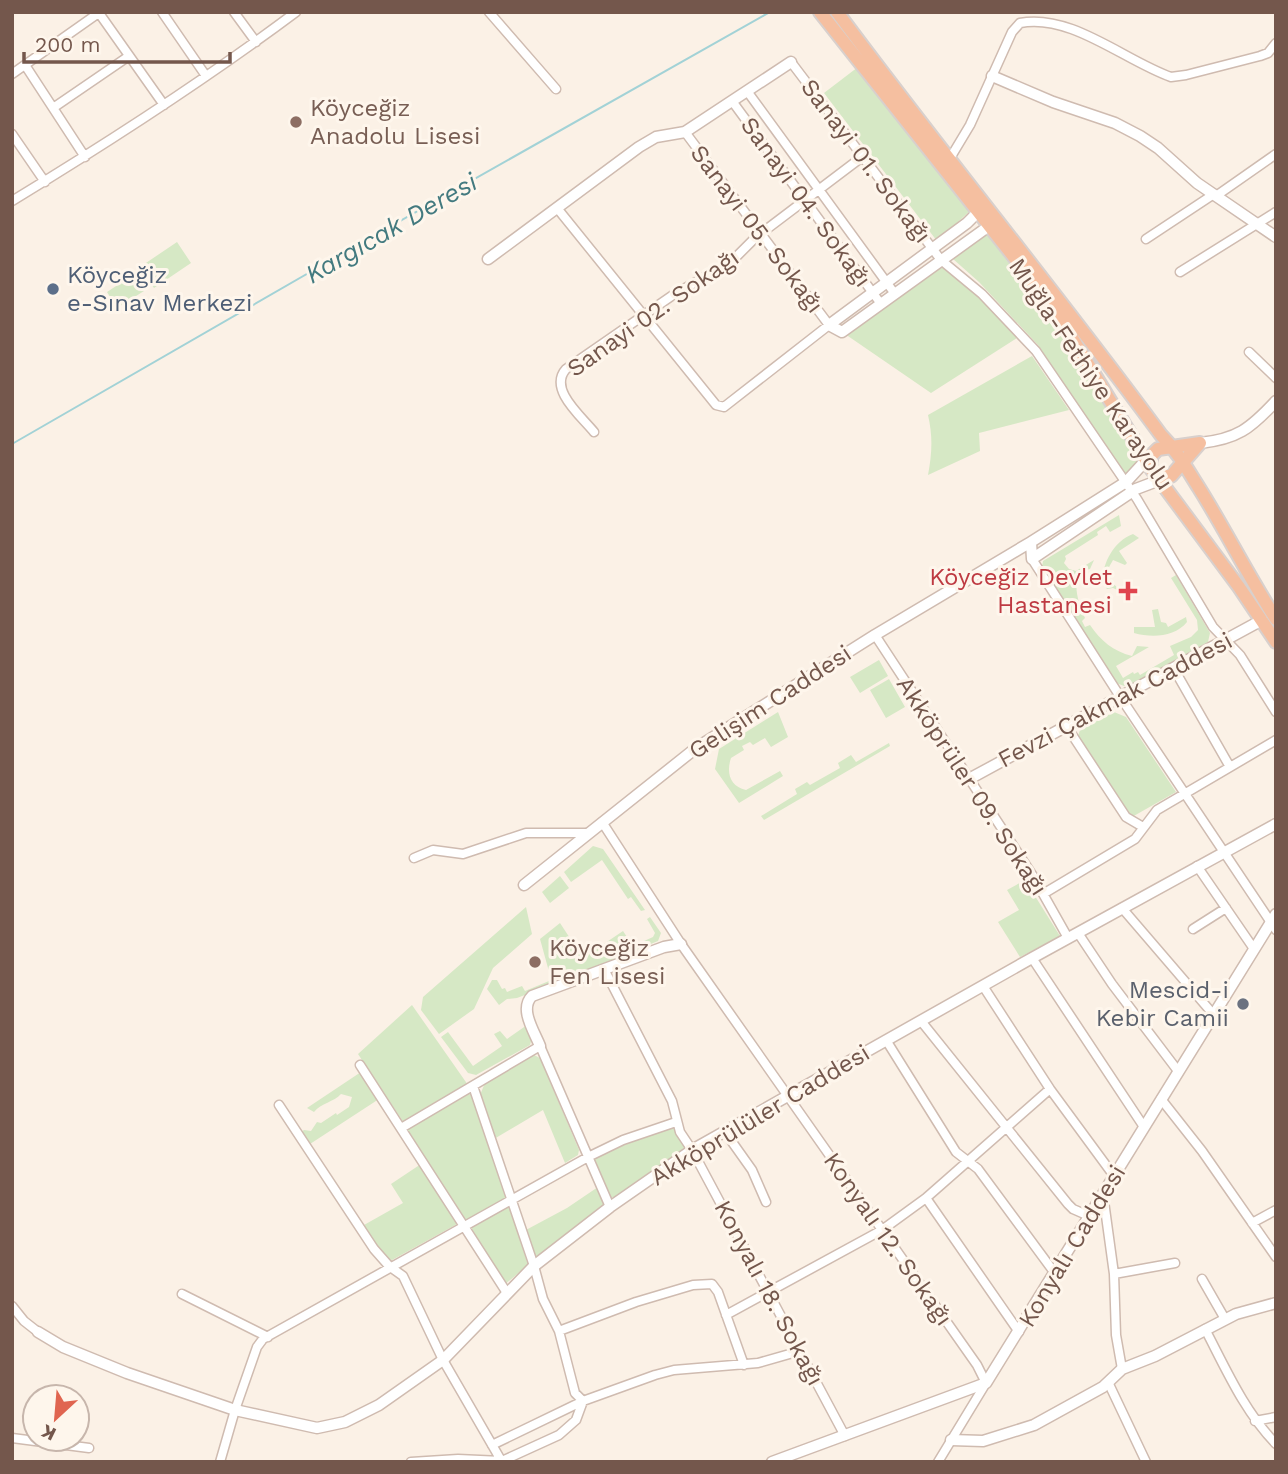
<svg xmlns="http://www.w3.org/2000/svg" width="1288" height="1474" font-family="'Work Sans',sans-serif">
  <rect width="100%" height="100%" fill="#fbf1e6"/>
  <path fill="#d6e8c5" d="M858,67L971,210L937,241L824,93Z
    M987,234L1066,339L1134,451L1137,462L1126,475L1038,345L979,282L953,259Z
    M177,242L191,263L154,288L140,267Z
    M943,265L995,313L1017,338L931,393L845,334Z
    M133,275L144,291L117,308L107,292Z
    M1032,356L1069,410L979,433L980,451L928,475C932,453 933,437 928,415Z
    M1119,515L1121,526L1110,532L1106,526L1097,532L1098,535L1065,556L1066,559L1064,563L1069,569L1076,571L1094,560L1090,569L1080,571C1072,585 1079,605 1085,618L1082,621L1085,627L1090,625C1101,641 1113,651 1132,656L1137,646L1149,647L1116,666L1123,678L1133,672L1134,674L1138,672L1140,675L1174,655L1170,646L1191,637L1198,630L1197,620L1171,578L1176,575L1210,633L1208,642L1127,687L1116,683L1042,567L1043,561Z
    M1133,534L1139,538L1119,551L1127,563L1125,565L1113,560L1104,576L1124,593L1113,588L1107,589L1102,582C1103,562 1114,541 1133,534Z
    M1158,609L1161,622L1166,623L1168,627L1186,617L1187,622C1175,637 1152,638 1134,633V627H1155L1152,610Z
    M879,660L888,676L860,693L850,677Z
    M889,679L905,707L886,718L870,690Z
    M778,712L788,737L771,747L765,738L753,745L750,742L742,746L744,750L731,758C726,773 730,786 746,790L780,771L783,776L739,803L715,769L719,749Z
    M1114,712L1126,717L1176,792L1132,817L1078,736L1080,730Z
    M889,743L890,746L764,820L761,816L797,794L795,789L807,782L810,785L840,768L838,763L851,755L856,762Z
    M593,846L603,849L645,910L641,911L631,897L628,899L602,860L571,882L564,872Z
    M560,876L569,888L550,903L542,892Z
    M1025,880L1060,936L1020,957L998,922L1019,910L1007,890Z
    M526,907L532,934L493,968L474,1009L439,1034L421,1010L423,997Z
    M650,917L661,933L658,941L556,983L548,968L540,939L560,923L583,958L623,931L633,946L653,937L655,933L647,919Z
    M492,980H497L502,989L505,988L507,992L522,986L525,991L549,981L551,985L517,998L507,999L499,1005L487,989Z
    M412,1005L468,1085L404,1123L358,1054Z
    M527,1025L532,1038L530,1045L476,1075L468,1073L441,1037L448,1032L473,1066L502,1046L494,1034L500,1031L507,1039Z
    M534,1055L540,1058L579,1150L578,1155L565,1163L543,1110L494,1139L480,1095L485,1083Z
    M361,1072L379,1099L310,1144L301,1132L304,1130L311,1131L317,1122L321,1123L336,1113L337,1115L349,1107L352,1097L341,1094C334,1102 321,1103 314,1112L307,1108Z
    M471,1091L506,1199L466,1220L406,1128Z
    M673,1127L686,1150L616,1198L611,1197L593,1159L636,1140Z
    M421,1164L459,1223L392,1260L383,1257L364,1225L403,1203L391,1184Z
    M598,1187L606,1206L535,1258L524,1231L567,1208Z
    M509,1206L528,1265L504,1285L471,1227Z"/>
  <g fill="none" stroke-linecap="round" stroke-linejoin="round">
    <path stroke="#a2d2d6" stroke-width="2" d="M12,444L338,256L770,12"/>
    <defs>
      <path id="minor" d="M162,12L206,76
        M234,12L256,42
        M489,12L556,89
        M99,13L164,105
        M791,62L941,260L982,294L1036,351L1137,499L1213,627L1240,655L1276,712
        M25,65L85,157
        M12,74L100,12
        M747,91L895,294
        M732,101L881,304
        M53,108L129,56
        M12,134L45,182
        M949,160L970,125L1012,32L1020,23C1071,13 1125,61 1171,77L1186,75L1260,56L1268,53L1276,43
        M1216,196L1276,154
        M12,201C109,142 205,80 296,12
        M557,208L716,405L724,407L829,325L685,132
        M1146,239L1214,194
        M1180,272L1276,212
        M1249,352L1276,378
        M594,432C581,416 548,389 566,369L673,295L731,262L755,238L862,157
        M1032,559L1121,698L1276,930
        M875,635L1033,876L1068,938
        M1174,669L1230,767
        M1067,727L1126,817L1143,827
        M602,822L681,944L977,1365L986,1383L938,1462
        M414,858L433,850L463,854L526,833H587
        M1197,866L1254,949
        M1043,894L1135,839L1157,810L1276,740
        M1122,908L1213,1014
        M1193,929L1226,908
        M1078,933L1112,984L1178,1071
        M1032,958L1144,1127
        M604,969L672,1101L680,1132L692,1150L845,1436
        M983,986L1050,1089L1114,1176
        M921,1021L1068,1204L1073,1209L1089,1216
        M886,1040L956,1152L978,1169L1054,1272
        M360,1065L507,1293
        M473,1086L534,1266L543,1299L559,1331L575,1393L583,1401
        M1161,1099L1202,1151L1276,1257
        M279,1105L374,1249L389,1266L403,1276L443,1360L502,1462
        M403,1127L540,1046L610,1207
        M725,1132L752,1170L766,1202
        M1103,1194L1114,1274L1116,1335L1122,1369
        M926,1198L1019,1332
        M1252,1223L1276,1210
        M1114,1274L1175,1263
        M1202,1279L1225,1319
        M182,1294L268,1337
        M12,1306L24,1321L38,1332
        M726,1315L882,1230L926,1198L1050,1089
        M1205,1329C1226,1369 1244,1411 1276,1444
        M559,1331L636,1302L693,1285L712,1284L718,1292L744,1365
        M1108,1382L1146,1462
        M1255,1421L1276,1417
        M12,1438L89,1448
        M492,1445L583,1401L655,1375L674,1370L758,1363L800,1351
        M220,1462L235,1410L257,1347L263,1339L588,1157L623,1140L676,1122
        M411,1462L458,1459L502,1461L559,1435L576,1420L583,1401"/>
      <path id="tertiary" d="M992,76L1053,102L1115,123L1140,136L1158,148L1197,183L1276,237
        M978,212L967,223L829,325L842,332L989,226
        M488,259L639,147L656,137L685,132L791,62
        M1200,443C1237,439 1250,429 1276,401
        M1149,457L1126,482L1031,542L1032,559L1136,489L1165,478
        M969,779L1262,620
        M524,885L696,748L875,635L1031,542
        M540,1046C534,1031 519,1009 532,996L664,947L681,944
        M38,1332L63,1347L127,1373L235,1410L317,1428L345,1422L379,1405L443,1360L534,1266L610,1207L692,1150L1032,958L1276,824
        M951,1440L983,1441L1034,1425L1103,1387L1122,1369L1155,1356L1236,1314L1276,1303
        M772,1462L986,1383L1276,914"/>
      <path id="trunk" d="M820,12L1018,262L1068,331L1152,470L1239,587L1276,642
        M837,12C943,155 1056,292 1161,435C1177,451 1187,469 1199,488C1226,531 1248,576 1276,619
        M1200,443L1171,476H1159L1151,468V456L1158,449Z"/>
    </defs>
    <use href="#minor" stroke="#cfbbb0" stroke-width="11"/>
    <use href="#tertiary" stroke="#cfbbb0" stroke-width="13"/>
    <use href="#trunk" stroke="#d8d0cd" stroke-width="16"/>
    <use href="#minor" stroke="#fff" stroke-width="8"/>
    <use href="#tertiary" stroke="#fff" stroke-width="10"/>
    <use href="#trunk" stroke="#f5bfa0" stroke-width="12"/>
  </g>
  <g fill="#8d6e63" stroke="#fef6ec" stroke-width="2.5">
    <circle cx="296" cy="122" r="7"/>
    <circle cx="535" cy="962" r="7"/>
  </g>
  <circle fill="#5c6f8a" stroke="#fef6ec" stroke-width="2.5" cx="53" cy="289" r="7"/>
  <path fill="#e0444e" stroke="#fef6ec" stroke-width="2.5" d="M1124.5 580.5h7v7h7v7h-7v7h-7v-7h-7v-7h7z"/>
  <circle fill="#6b7280" stroke="#fef6ec" stroke-width="2.5" cx="1243" cy="1004" r="7"/>
  <g text-anchor="middle" dominant-baseline="central" stroke-width="6" stroke-linejoin="round" paint-order="stroke">
    <g font-size="24" fill="#785e54" stroke="#fef6ec" text-anchor="start">
      <text x="310" y="108">Köyceğiz<tspan x="310" dy="28">Anadolu Lisesi</tspan></text>
      <text x="549" y="948">Köyceğiz<tspan x="549" dy="28">Fen Lisesi</tspan></text>
    </g>
    <g font-size="24" fill="#74574c" stroke="#fef6ec">
      <text transform="translate(866 161) rotate(53)">Sanayi 01. Sokağı</text>
      <text transform="translate(806 202) rotate(54)">Sanayi 04. Sokağı</text>
      <text transform="translate(757 229) rotate(53)">Sanayi 05. Sokağı</text>
      <text transform="translate(653 313) rotate(-35)">Sanayi 02. Sokağı</text>
      <text transform="translate(1091 374) rotate(56)">Muğla-Fethiye Karayolu</text>
      <text transform="translate(1115 700) rotate(-28)">Fevzi Çakmak Caddesi</text>
      <text transform="translate(770 702) rotate(-33)">Gelişim Caddesi</text>
      <text transform="translate(972 786) rotate(57)">Akköprüler 09. Sokağı</text>
      <text transform="translate(760 1115) rotate(-31)">Akköprülüler Caddesi</text>
      <text transform="translate(888 1239) rotate(55)">Konyalı 12. Sokağı</text>
      <text transform="translate(1072 1246) rotate(-59)">Konyalı Caddesi</text>
      <text transform="translate(769 1293) rotate(62)">Konyalı 18. Sokağı</text>
    </g>
    <g font-size="24" fill="#4e5e75" stroke="#fef6ec" text-anchor="start">
      <text x="67" y="275">Köyceğiz<tspan x="67" dy="28">e-Sınav Merkezi</tspan></text>
    </g>
    <g font-size="24" fill="#be3a42" stroke="#fef6ec" text-anchor="end">
      <text x="1112" y="577">Köyceğiz Devlet<tspan x="1112" dy="28">Hastanesi</tspan></text>
    </g>
    <g font-size="24" fill="#5b616d" stroke="#fef6ec" text-anchor="end">
      <text x="1229" y="990">Mescid-i<tspan x="1229" dy="28">Kebir Camii</tspan></text>
    </g>
    <g font-size="26" font-style="italic" fill="#437a7f" stroke="#fef6ec">
      <text transform="translate(391 228) rotate(-30)">Kargıcak Deresi</text>
    </g>
  </g>
  <rect width="1288" height="1474" fill="none" stroke="#74574c" stroke-width="28"/>
  <g transform="translate(56 1418) rotate(206)"><circle r="33" fill="#fef6ec" stroke="#c7b6ac" stroke-width="2"/>
  <path d="M0-5L12 26L0 18L-12 26Z" fill="#e06550"/>
  <text y="-10" font-size="19" font-weight="bold" text-anchor="middle" fill="#74574c">K</text>
  </g>
  <path d="M24 52v10h206v-10" fill="none" stroke="#74574c" stroke-width="3.5"/>
  <text x="35" y="52" font-size="21" fill="#74574c" stroke="#fef6ec" stroke-width="5" paint-order="stroke">200 m</text>
</svg>
